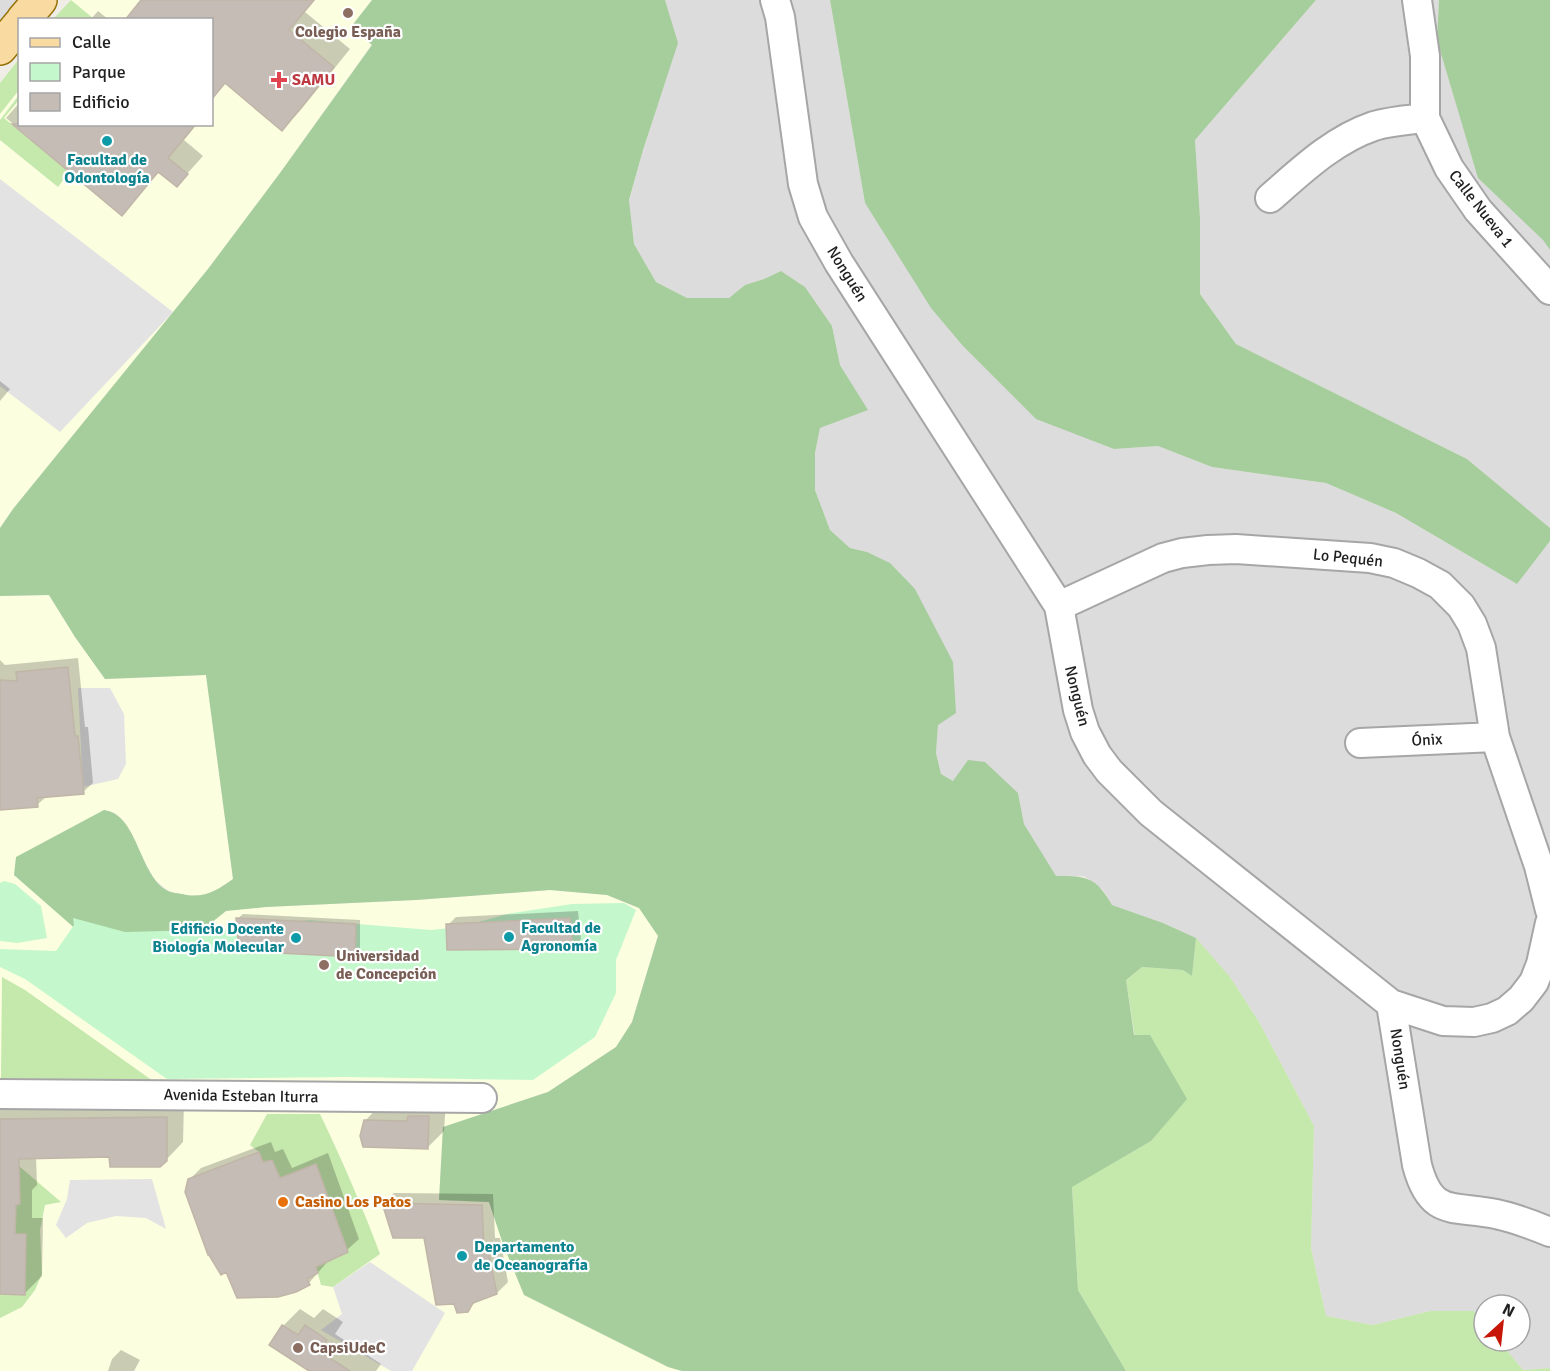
<svg xmlns="http://www.w3.org/2000/svg" width="1550" height="1371" font-family="Signika,sans-serif">
  <rect width="100%" height="100%" fill="#efede6"/>
  <path fill="#dddcdc" d="M0,0H20L0,23Z
    M665,0H830L865,203L888,237L1114,449L1158,446L1212,467L1326,483L1396,513L1517,584L1550,541V1368L1523,1370L1499,1341H1520V1305H1484V1323L1474,1311H1430L1373,1325L1326,1316L1311,1248L1314,1126L1259,1022L1230,977L1195,938L1163,923L1112,905L1103,890L1084,876L1056,877L1024,824L1018,793L953,781L941,774L936,753L938,725L931,622L915,589L867,552L850,548L830,530L815,490V453L820,428L867,410L840,365L832,326L805,287L781,271L764,279L745,285L729,298H687L656,282L634,244L629,201L643,150L677,43Z
    M1316,0H1439L1437,40L1543,240L1550,250V528L1467,459L1236,344L1200,294V218L1195,140Z"/>
  <path fill="#fcfee0" d="M71,0H372L351,27L372,44L280,173L208,269L13,509L0,528V83L19,58L20,124H212V20L53,19Z
    M49,595L75,637L105,679L206,675L233,879L212,894L188,896L169,891L154,879L124,821L114,812L14,875L41,898L191,939L226,910L266,907L416,900L550,890L607,895L639,908L658,935L632,1022L616,1047L548,1092L443,1127L439,1200L489,1202L503,1244L668,1367L682,1371H0V596Z"/>
  <path fill="#c5e8ad" d="M71,0L94,19H53Z
    M18,60L19,62V90L0,114V83Z
    M19,95V100L4,118L69,172L58,187L0,140V120Z
    M1196,938L1230,977L1259,1022L1314,1126L1311,1248L1326,1316L1373,1325L1430,1311H1474L1484,1323V1341H1499L1523,1370L1550,1368V1371H1126L1078,1290L1072,1186L1151,1141L1126,980L1142,967L1183,970L1192,976Z
    M2,977L25,990L153,1081L1,1078Z
    M267,1114H320C342,1160 362,1206 380,1254L333,1287L321,1285L316,1267L348,1251L316,1164L280,1178L272,1160L263,1162L259,1152L250,1145Z
    M19,1166L61,1202L45,1205L40,1230L42,1274L35,1290L22,1307L0,1318V1294H25L26,1235L15,1234L16,1205L20,1203Z"/>
  <path fill="#a6cd9c" d="M372,0H665L678,43L643,150L629,200L634,244L656,282L687,298H729L745,285L764,279L781,271L805,287L832,326L840,365L868,410L820,428L815,453V490L830,530L850,548L867,552L890,563L915,589L953,662L956,713L938,725L936,753L941,774L953,781L968,760L985,762L1018,793L1024,824L1056,876C1087,876 1096,877 1112,905L1163,923L1196,938L1192,976L1183,970L1142,967L1126,980L1134,1035H1150L1187,1099L1151,1141L1072,1187L1078,1290L1126,1371H682L668,1367L524,1295L503,1244L489,1202L439,1200L443,1127L548,1092L616,1047L632,1022L658,936L639,908L607,895L550,890L416,900L266,907L226,911L191,939L95,946L14,875L16,857L104,810C139,815 138,875 168,891C172,893 178,893 182,894C204,899 216,891 233,879L206,675L105,679L75,637L49,595L0,596V528L13,509L208,269L280,173L372,45L351,27Z
    M830,0H1316L1195,140L1200,218V294L1236,344L1467,459L1550,528V541L1517,584L1396,513L1326,483L1212,467L1158,446L1114,449L1036,419L963,346L931,308L865,203Z
    M1439,0H1550V250L1543,240L1478,178L1437,40Z"/>
  <path fill="#c4f8cc" d="M4,881L15,884L41,906L47,938L17,943L0,941V883Z
    M624,903L636,910L616,960V993L595,1037L533,1080L348,1077L167,1079L25,979L0,967V949L56,951L74,925L73,918L125,932L241,929L309,920L431,930L461,927L507,914L572,904Z"/>
  <path fill="#e3e3e3" d="M0,179L173,312L60,432L0,386Z
    M78,688H110L124,714L126,764L118,779L83,787Z
    M152,1179L166,1229L146,1218L116,1216L87,1223L66,1238L56,1225L67,1199L70,1180Z
    M370,1262L445,1313L412,1371H391L321,1330L342,1314L333,1287Z"/>
  <path fill="#0003" d="M143,0H315L305,12L350,49L299,112L282,129L226,82L214,94L212,92V20Z
    M98,11L109,20H90Z
    M20,102V124H197L184,140L203,156L177,185L160,171L122,213L6,118Z
    M0,381L10,389L0,401Z
    M78,658L85,727H88L93,783L83,792L47,796L37,805L0,808V660L5,665Z
    M578,911L581,939L572,948L448,925L456,917Z
    M243,914L360,920V950L355,955L237,919Z
    M446,1100L444,1131L427,1148L365,1121L382,1103Z
    M184,1101L183,1142L166,1160L110,1155L36,1157L37,1185L32,1190V1218H43L42,1276L25,1293H0V1103Z
    M271,1142L275,1152L283,1149L292,1168L328,1153L359,1239L347,1250L329,1260L309,1283L278,1296L189,1180L201,1168Z
    M394,1193L493,1194L495,1238H500L508,1282L497,1293L479,1299L467,1310L425,1237L383,1204Z
    M300,1309L314,1318L323,1309L343,1322L335,1334L381,1364L376,1371H312L283,1326Z
    M121,1350L140,1360L134,1371H108L112,1359Z"/>
  <path fill="#c4bcb5" stroke="#c1b5a8" stroke-width="1.5" d="M141,0H314L289,30L334,67L282,131L225,83L212,99V20H125Z
    M12,124H196L168,158L188,174L177,187L158,172L122,216Z
    M68,667L75,736H78L84,794L37,798L38,807L0,810V680L17,681L16,672Z
    M236,918L356,924L355,957L239,951Z
    M570,918L573,949L447,950L446,924Z
    M408,1116H429L428,1149L363,1147L360,1136L364,1120L407,1121Z
    M167,1117V1161L160,1167H110L109,1157L19,1159L20,1204L16,1205L15,1234H26L25,1295L0,1294V1119Z
    M259,1152L263,1162L272,1160L280,1178L316,1164L348,1252L316,1267L318,1273L307,1279L310,1285L296,1292L278,1297L237,1298L226,1272L221,1275L209,1255H208L185,1192L188,1179Z
    M382,1203L482,1205L484,1249H488L497,1294L473,1303L468,1312L457,1313L454,1304L436,1305L424,1238H393Z
    M282,1325L298,1335L305,1325L327,1340L319,1351L350,1371H309L269,1345Z"/>
  <g fill="none" stroke-linecap="round" stroke-linejoin="round">
    <defs>
      <path id="minor" d="M775,0L780,17L803,184L813,217L839,263L1059,606L1078,710L1085,732L1097,755L1109,771L1151,813L1391,1004L1443,1021L1474,1022L1492,1018L1507,1011L1521,999L1534,982L1541,964L1550,923
        M1417,0L1425,56V118L1449,168L1478,210L1550,290
        M1270,198C1302,170 1333,140 1374,126C1391,121 1408,120 1425,118
        M1059,606L1163,558L1182,553L1208,550L1236,549L1370,558L1394,563L1418,573L1440,585L1461,606L1472,624L1481,648L1495,737L1539,866L1550,910
        M1360,743L1495,737
        M1391,1004L1417,1165C1431,1218 1453,1205 1496,1214C1515,1218 1533,1225 1550,1232
        M0,1094L482,1098"/>
      <path id="major" d="M23,20L40,0
        M0,48L20,24"/>
    </defs>
    <use href="#minor" stroke="#a6a6a6" stroke-width="32"/>
    <use href="#major" stroke="#957105" stroke-width="36"/>
    <use href="#minor" stroke="#fff" stroke-width="28"/>
    <use href="#major" stroke="#f9daa1" stroke-width="33"/>
  </g>
  <g fill="#8d6e63" stroke="#fff" stroke-width="2">
    <circle cx="348" cy="13" r="6"/>
    <circle cx="324" cy="965" r="6"/>
    <circle cx="298" cy="1348" r="6"/>
  </g>
  <path fill="#e0444e" stroke="#fff" stroke-width="2" d="M276 71h6v6h6v6h-6v6h-6v-6h-6v-6h6z"/>
  <g fill="#0f9aa8" stroke="#fff" stroke-width="2">
    <circle cx="107" cy="141" r="6"/>
    <circle cx="509" cy="937" r="6"/>
    <circle cx="296" cy="938" r="6"/>
    <circle cx="462" cy="1256" r="6"/>
  </g>
  <circle fill="#e8710a" stroke="#fff" stroke-width="2" cx="283" cy="1202" r="6"/>
  <g text-anchor="middle" dominant-baseline="central" stroke-width="4.5" stroke-linejoin="round" paint-order="stroke">
    <g font-size="16" font-weight="bold" fill="#785e54" stroke="#fff" text-anchor="start">
      <text x="348" y="32" text-anchor="middle">Colegio España</text>
      <text x="336" y="956">Universidad<tspan x="336" dy="18">de Concepción</tspan></text>
      <text x="310" y="1348">CapsiUdeC</text>
    </g>
    <g font-size="16" font-weight="bold" fill="#be3a42" stroke="#fff" text-anchor="start">
      <text x="292" y="80">SAMU</text>
    </g>
    <g font-size="16" font-weight="bold" fill="#0d838f" stroke="#fff" text-anchor="start">
      <text x="107" y="160" text-anchor="middle">Facultad de<tspan x="107" dy="18">Odontología</tspan></text>
      <text x="521" y="928">Facultad de<tspan x="521" dy="18">Agronomía</tspan></text>
      <text x="284" y="929" text-anchor="end">Edificio Docente<tspan x="284" dy="18">Biología Molecular</tspan></text>
      <text x="474" y="1247">Departamento<tspan x="474" dy="18">de Oceanografía</tspan></text>
    </g>
    <g font-size="16" fill="#1f1f1f" stroke="#fff">
      <text transform="translate(1481 209) rotate(52)">Calle Nueva 1</text>
      <text transform="translate(847 274) rotate(58)">Nonguén</text>
      <text transform="translate(1348 558) rotate(6)">Lo Pequén</text>
      <text transform="translate(1077 696) rotate(76)">Nonguén</text>
      <text transform="translate(1427 740) rotate(-3)">Ónix</text>
      <text transform="translate(1400 1059) rotate(81)">Nonguén</text>
      <text transform="translate(241 1096) rotate(1)">Avenida Esteban Iturra</text>
    </g>
    <g font-size="16" font-weight="bold" fill="#c56008" stroke="#fff" text-anchor="start">
      <text x="295" y="1202">Casino Los Patos</text>
    </g>
  </g>
  <rect x="18" y="18" width="195" height="108" fill="#ffffff" stroke="#a5a5a5" stroke-width="1.5"/>
  <rect x="30" y="38" width="30" height="9" fill="#f9daa1" stroke="#a5a5a5" stroke-width="1.5"/>
  <text x="72" y="48" font-size="18" fill="#1f1f1f">Calle</text>
  <rect x="30" y="63" width="30" height="18" fill="#c4f8cc" stroke="#a5a5a5" stroke-width="1.5"/>
  <text x="72" y="78" font-size="18" fill="#1f1f1f">Parque</text>
  <rect x="30" y="93" width="30" height="18" fill="#c4bcb5" stroke="#a5a5a5" stroke-width="1.5"/>
  <text x="72" y="108" font-size="18" fill="#1f1f1f">Edificio</text>
  <g transform="translate(1502 1323) rotate(27)"><circle r="28" fill="#ffffff" stroke="#a5a5a5" stroke-width="1.5"/>
  <path d="M0-4.5L10 22L0 15L-10 22Z" fill="#c71607"/>
  <text y="-9" font-size="16" font-weight="bold" text-anchor="middle" fill="#1f1f1f">N</text>
  </g>
</svg>
